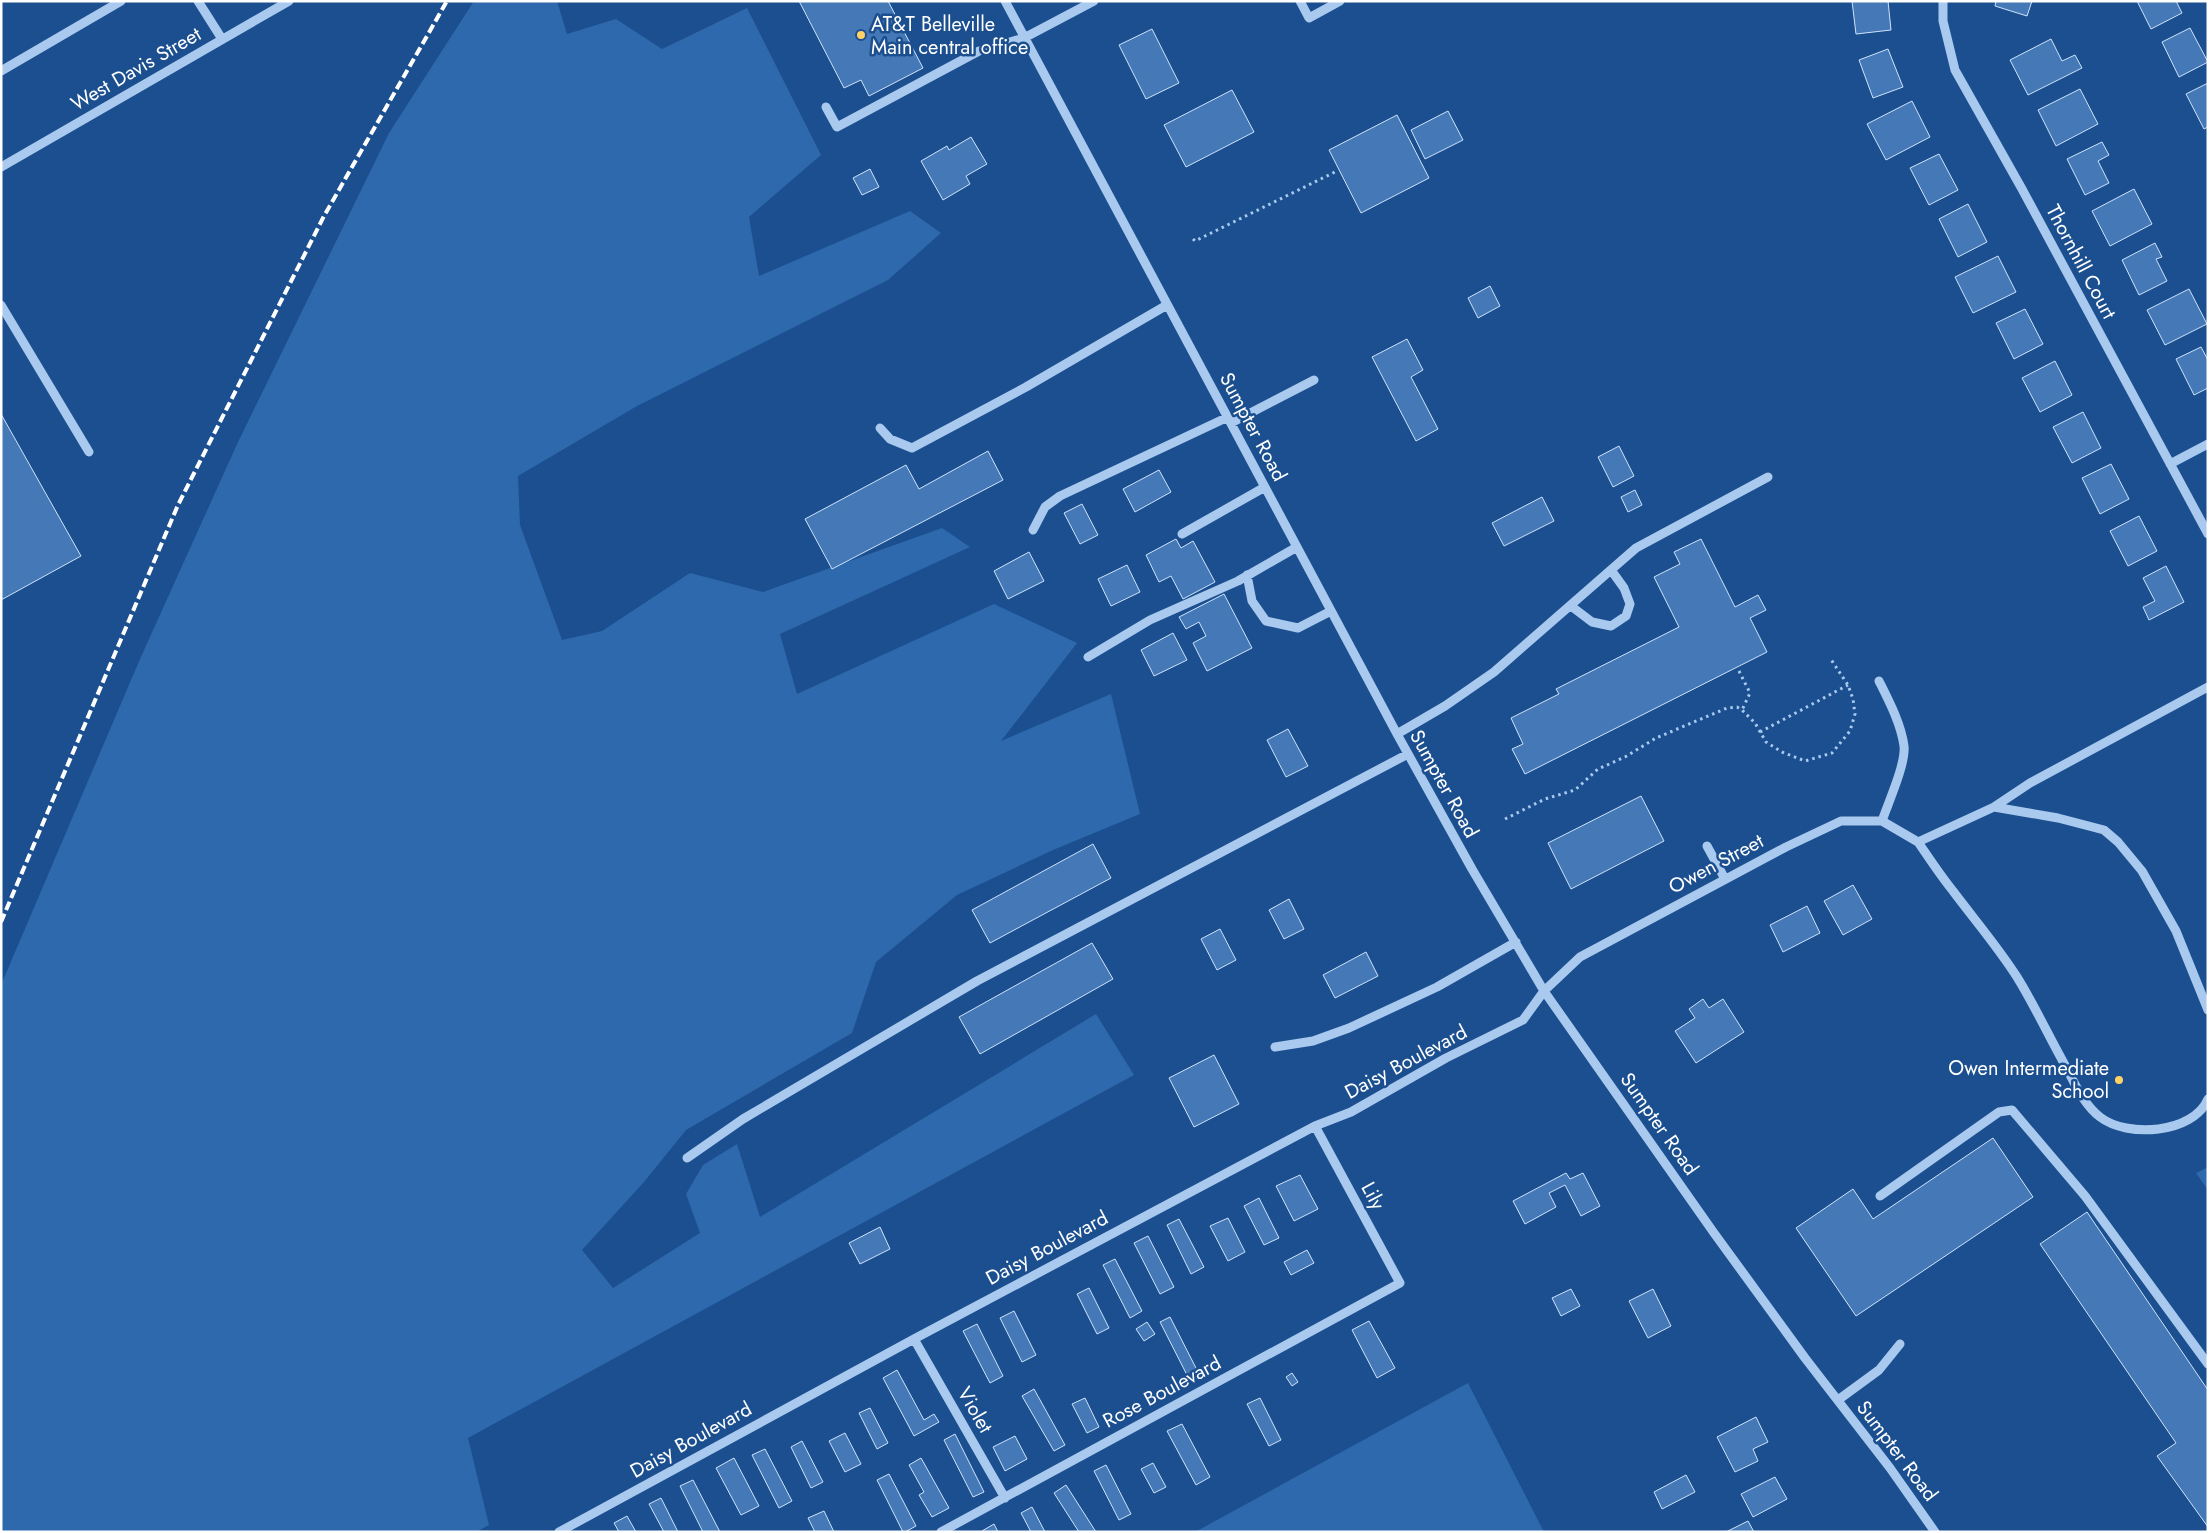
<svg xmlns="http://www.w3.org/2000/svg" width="2209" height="1533" font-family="Jost,sans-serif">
  <rect width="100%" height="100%" fill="#1b4f8f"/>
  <path fill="#2e69ad" d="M474,1H557L567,34L616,19L662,49L747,8L821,155L749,217L759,276L910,211L941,233L888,280L637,406L518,476L520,525L562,640L602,631L690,573L763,592L942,528L970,547L780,634L797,694L994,604L1077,643L1001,741L1111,694L1140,814L1053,850L957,895L876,962L852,1033L686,1130L644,1182L582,1250L613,1288L700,1233L686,1194L703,1165L737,1144L760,1217L1096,1014L1134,1075L468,1438L489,1525L476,1532H1V985L140,659L238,442L389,133Z
    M2208,1167V1190L2196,1173Z
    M1468,1383L1544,1532H1195Z"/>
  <path fill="#4478b7" stroke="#cfe3fa" d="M799,1H888L923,68L869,96L861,80L844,88Z
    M1852,1H1888L1891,30L1856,34Z
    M1996,1H2032L2027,16L1995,6Z
    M2137,1H2176L2182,13L2151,29Z
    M2190,28L2208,62L2179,77L2162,42Z
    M1152,29L1179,83L1146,99L1119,45Z
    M2051,39L2062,61L2075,55L2082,68L2028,95L2010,60Z
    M1888,49L1903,87L1873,98L1859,60Z
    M2208,83V127L2204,129L2186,94Z
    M2080,89L2098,124L2056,146L2038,110Z
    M1232,90L1254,132L1186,167L1164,125Z
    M1912,101L1930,137L1886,160L1867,124Z
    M1448,111L1463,140L1425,159L1411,130Z
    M1397,115L1429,178L1361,213L1329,150Z
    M971,137L987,164L966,176L970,184L943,200L921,161L947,146L949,150Z
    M2102,142L2109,155L2098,161L2109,183L2085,195L2067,159Z
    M1939,154L1958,190L1929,205L1910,168Z
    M870,169L879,187L862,195L853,178Z
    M2134,189L2152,224L2110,246L2092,211Z
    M1968,204L1987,242L1958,257L1939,219Z
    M2155,243L2162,257L2156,259L2167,281L2139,295L2122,260Z
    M1998,256L2016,292L1973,313L1955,277Z
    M1490,286L1500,306L1478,318L1468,298Z
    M2189,289L2207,324L2165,345L2147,310Z
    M2025,309L2043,344L2014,359L1996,323Z
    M1407,339L1423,370L1411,377L1438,429L1416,441L1372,357Z
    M2201,347L2208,360V388L2194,395L2176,359Z
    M2055,361L2072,395L2040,412L2022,378Z
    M2083,412L2101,448L2072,463L2053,427Z
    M1,414L81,556L1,600Z
    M1619,446L1634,476L1613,487L1598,457Z
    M988,451L1003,480L832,569L805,519L906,465L919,489Z
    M2111,464L2129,499L2100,514L2082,478Z
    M1159,470L1171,492L1135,512L1123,489Z
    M1635,490L1642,505L1628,512L1621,497Z
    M1542,497L1554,521L1504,546L1492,523Z
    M1082,504L1098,535L1080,544L1064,513Z
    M2139,516L2157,551L2128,566L2110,531Z
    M1176,539L1181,548L1193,541L1215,582L1183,599L1171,576L1159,582L1146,555Z
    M1701,539L1735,607L1758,595L1766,610L1750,618L1767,652L1525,774L1512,749L1523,744L1511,718L1559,694L1556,689L1679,627L1654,577L1680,564L1674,552Z
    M1029,552L1044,581L1008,599L994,571Z
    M1127,565L1140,592L1111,606L1098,579Z
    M2166,566L2184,602L2149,620L2143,607L2155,601L2143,578Z
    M1224,594L1252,648L1207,671L1193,643L1206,636L1199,622L1186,629L1179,617Z
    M1173,633L1187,660L1154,676L1141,650Z
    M1288,729L1308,766L1286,777L1267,740Z
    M1641,796L1664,841L1571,889L1548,843Z
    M1093,844L1111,878L990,943L972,910Z
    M1853,885L1872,919L1843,935L1824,901Z
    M1289,899L1304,929L1284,939L1269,910Z
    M1807,906L1820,933L1783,952L1770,925Z
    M1220,929L1236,960L1217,970L1201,939Z
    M1092,943L1113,979L980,1054L959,1017Z
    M1366,952L1378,976L1335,998L1323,975Z
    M1703,999L1709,1008L1723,999L1744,1032L1696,1063L1675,1031L1695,1018L1689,1009Z
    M1214,1055L1239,1104L1194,1127L1169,1078Z
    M1993,1138L2033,1197L1856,1316L1796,1228L1853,1189L1873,1219Z
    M1566,1173L1570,1179L1583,1173L1600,1206L1581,1216L1565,1185L1549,1193L1556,1207L1525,1224L1513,1201Z
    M1300,1175L1318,1209L1294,1221L1276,1186Z
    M1259,1198L1279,1238L1264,1245L1244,1206Z
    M2087,1212L2208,1390V1527L2157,1456L2176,1443L2040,1244Z
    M1228,1218L1245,1252L1228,1261L1210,1226Z
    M1179,1219L1204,1267L1191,1274L1167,1225Z
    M880,1227L890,1249L860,1264L849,1243Z
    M1148,1236L1174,1287L1160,1294L1134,1243Z
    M1307,1250L1314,1263L1291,1275L1284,1262Z
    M1115,1259L1142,1311L1130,1318L1103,1265Z
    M1089,1288L1109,1328L1097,1334L1077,1294Z
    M1571,1289L1580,1306L1561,1316L1552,1298Z
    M1653,1289L1671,1326L1648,1338L1629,1301Z
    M1014,1311L1036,1355L1022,1362L1000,1318Z
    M1170,1317L1198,1372L1188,1377L1160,1322Z
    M1369,1321L1395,1368L1377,1378L1352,1330Z
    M1147,1322L1155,1334L1144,1341L1136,1329Z
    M977,1324L1003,1376L990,1383L963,1331Z
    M897,1370L924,1420L934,1414L939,1422L914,1436L883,1378Z
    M1292,1373L1298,1382L1292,1386L1286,1377Z
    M1034,1389L1065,1445L1054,1451L1022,1396Z
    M1085,1398L1099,1427L1087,1433L1072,1404Z
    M1260,1398L1281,1440L1269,1446L1247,1404Z
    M870,1408L888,1443L877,1449L859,1413Z
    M1756,1417L1768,1442L1753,1449L1758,1461L1735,1472L1717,1437Z
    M1182,1424L1210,1477L1196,1485L1167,1431Z
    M845,1433L861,1464L845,1472L829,1441Z
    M955,1434L984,1492L973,1497L944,1440Z
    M1015,1436L1027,1459L1005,1471L993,1447Z
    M802,1441L823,1482L811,1488L791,1447Z
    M765,1449L792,1501L779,1508L752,1455Z
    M734,1458L759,1506L741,1515L716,1468Z
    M921,1458L949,1508L932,1517L919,1495L924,1492L909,1465Z
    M1153,1463L1166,1487L1154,1493L1141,1469Z
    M1106,1465L1131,1514L1119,1520L1094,1471Z
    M889,1474L916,1526L905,1532H903L877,1480Z
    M1686,1475L1695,1492L1662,1509L1654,1492Z
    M1775,1477L1787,1499L1753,1517L1741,1494Z
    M693,1480L720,1532H703L680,1486Z
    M1066,1485L1096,1532H1079L1054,1493Z
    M661,1498L678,1532H664L649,1504Z
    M1032,1507L1045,1532H1031L1021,1513Z
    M824,1511L834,1532H815L808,1518Z
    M627,1516L636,1532H619L614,1523Z
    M1748,1521L1754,1532H1726Z
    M994,1524L998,1532H983L982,1531Z"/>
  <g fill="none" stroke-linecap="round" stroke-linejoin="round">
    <path stroke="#a9c9ee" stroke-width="3" stroke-dasharray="2.5 4" stroke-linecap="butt" d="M1193,239L1195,241L1337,171
      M1739,671L1750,693L1742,710
      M1760,732L1848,685
      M1505,819L1545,799L1575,790L1598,769L1625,757L1656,738L1727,708L1737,707L1742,710L1755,723L1766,742L1782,752L1805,761L1832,753L1850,731L1855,714L1853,699L1848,685L1830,658"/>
    <path stroke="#a9c9ee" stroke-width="9" d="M198,1L222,39
      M1005,1L1397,734L1472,869L1544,991L1714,1233L1805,1358L1890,1468L1935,1532
      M1300,1L1309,18L1340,1
      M1943,1V21L1955,70L2022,189L2208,534
      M1,71L121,1
      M826,107L837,127L979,51L1024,38L1094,1
      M1,167L289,1
      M1,305L89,452
      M1231,423L1314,380
      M880,428L890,439L912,448L1026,387L1167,305
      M2170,464L2208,444
      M1033,530L1045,507L1060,496L1228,417
      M1182,534L1265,487
      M1247,575L1252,601L1266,621L1298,628L1331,611
      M1571,606L1592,622L1611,626L1626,616L1630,604L1624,588L1611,570
      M1088,657L1150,620L1238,581L1297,547
      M1879,681C1889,701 1901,724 1904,746C1906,764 1888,803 1882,821
      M1397,734L1445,706L1494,672L1636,548L1768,477
      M1994,807L2030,783L2208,687
      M1707,846L1725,879
      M2208,1010L2176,931L2142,871L2118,842L2104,830L2058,818L1994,807L1918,842C1929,858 1940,875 1953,891C1974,919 1998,947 2017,977C2035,1006 2049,1037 2066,1067C2075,1084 2084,1105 2100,1117C2127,1138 2193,1134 2208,1099
      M1275,1047L1313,1041L1349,1028L1437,987L1516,942
      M687,1158L743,1119L977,981L1408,754
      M1880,1196L1999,1112L2012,1110L2085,1196L2208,1364
      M914,1339L1005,1498
      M1838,1400L1879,1370L1900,1344
      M559,1532L914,1339L1315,1126L1351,1112L1446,1058L1523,1020L1544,991L1580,957L1786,847L1841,821H1882L1918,842
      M941,1532L1400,1283L1315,1126"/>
    <path stroke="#fff" stroke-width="4" stroke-dasharray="9 4" stroke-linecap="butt" d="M1,922L178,505L324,216L447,1"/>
  </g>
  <g fill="#ffd166" stroke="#1b4f8f" stroke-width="2">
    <circle cx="861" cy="35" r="5"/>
    <circle cx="2119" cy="1080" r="5"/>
  </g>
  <g text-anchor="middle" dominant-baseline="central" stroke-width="5" stroke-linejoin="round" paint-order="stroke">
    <g font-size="20" fill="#fff" stroke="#1b4f8f" text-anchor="start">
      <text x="871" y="24">AT&amp;T Belleville<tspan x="871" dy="23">Main central office</tspan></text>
      <text x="2109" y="1068" text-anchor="end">Owen Intermediate<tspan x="2109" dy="23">School</tspan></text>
    </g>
    <g font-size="20" fill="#fff" stroke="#1b4f8f">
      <text transform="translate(136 69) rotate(-30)">West Davis Street</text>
      <text transform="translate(2081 262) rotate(62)">Thornhill Court</text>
      <text transform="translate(1253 427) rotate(62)">Sumpter Road</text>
      <text transform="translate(1444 784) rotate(61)">Sumpter Road</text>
      <text transform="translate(1716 864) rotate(-28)">Owen Street</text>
      <text transform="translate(1406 1062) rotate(-28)">Daisy Boulevard</text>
      <text transform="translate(1659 1124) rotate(55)">Sumpter Road</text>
      <text transform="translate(1373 1196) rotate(62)">Lily</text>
      <text transform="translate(1047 1248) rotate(-28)">Daisy Boulevard</text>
      <text transform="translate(1162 1392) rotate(-28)">Rose Boulevard</text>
      <text transform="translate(975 1410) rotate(60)">Violet</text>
      <text transform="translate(691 1440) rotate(-29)">Daisy Boulevard</text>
      <text transform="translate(1897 1451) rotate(53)">Sumpter Road</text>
    </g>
  </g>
  <rect width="2209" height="1533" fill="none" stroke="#ffffff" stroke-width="5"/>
</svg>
